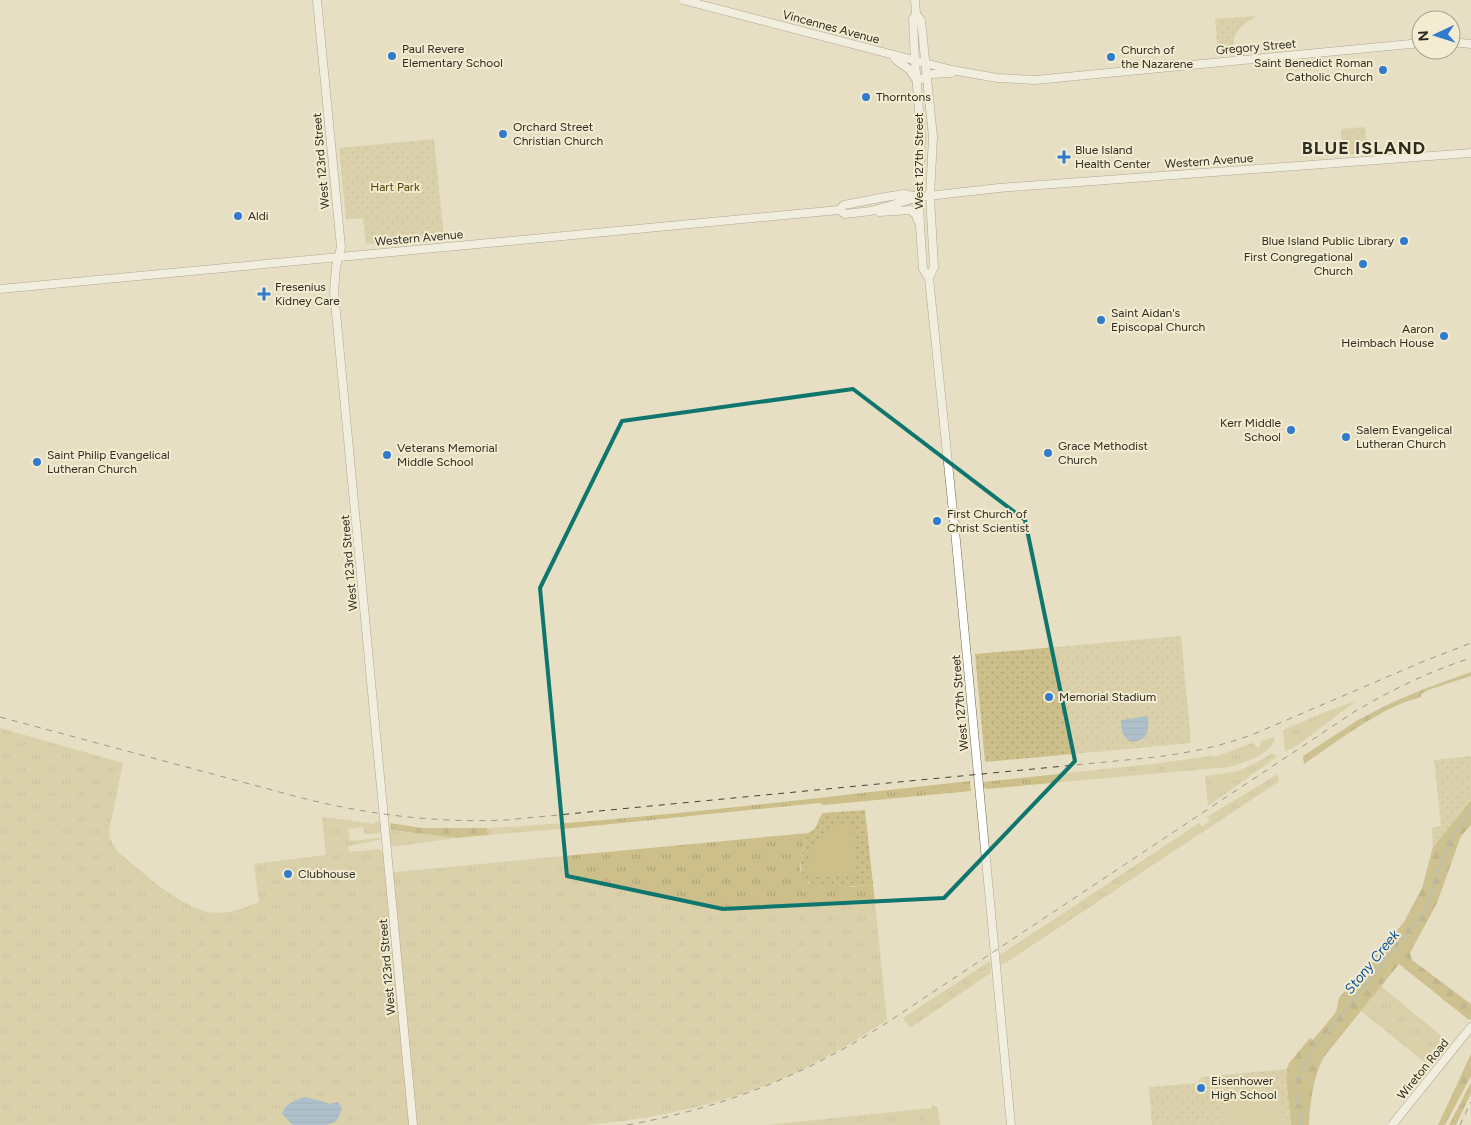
<svg xmlns="http://www.w3.org/2000/svg" width="1471" height="1125" font-family="Figtree,sans-serif">
  <defs>
    <pattern id="grass-tufts" width="24" height="20" patternUnits="userSpaceOnUse" patternTransform="scale(1.25)"><rect width="24" height="20" fill="#cdbf8a"/><path d="M3 7l-1-3M5 7V3M7 7l1-3M15 17l-1-3M17 17v-4M19 17l1-3" fill="none" stroke="#b0a477"/></pattern>
    <pattern id="forest-firs" width="22" height="20" patternUnits="userSpaceOnUse" patternTransform="scale(1.25)"><rect width="22" height="20" fill="#b29d51"/><path d="M5 1l3.5 6h-7zM16 11l3.5 6h-7z" fill="#918043"/></pattern>
    <pattern id="park-dots" width="8" height="8" patternUnits="userSpaceOnUse" patternTransform="scale(1.25)"><rect width="8" height="8" fill="#cdbf8a"/><path d="M2 2h.1M6 6h.1" fill="none" stroke="#b0a477" stroke-width="1.8" stroke-linecap="round"/></pattern>
    <pattern id="water-rules" width="6" height="5" patternUnits="userSpaceOnUse" patternTransform="scale(1.25)"><rect width="6" height="5" fill="#6b9cd5"/><path d="M0 2.5h6" fill="none" stroke="#587fac"/></pattern>
  </defs>
  <rect width="100%" height="100%" fill="#e6dfc4"/>
  <path fill="url(#grass-tufts)" d="M1356,701L1298,745L1285,752L1283,730L1325,712Z
    M0,728L123,763L109,831L110,839L119,853C144,873 185,913 218,913C231,913 246,907 259,902L254,864L326,855L322,817L375,824V821L380,822L381,833L364,834L363,827L348,829L350,841L381,838L379,840L348,846L349,852L380,849L383,853L385,873L808,833L802,851L800,870L808,883L853,887L873,884L887,1020C861,1037 833,1054 805,1068C739,1101 659,1119 585,1125H0Z
    M1275,737C1273,754 1242,764 1228,767L987,789L983,787V782L1153,764L1212,756L1215,757L1252,743L1259,748L1261,741Z
    M1272,753L1277,756L1274,759L1208,806L1205,778L1206,776L1238,771L1256,763Z
    M1278,774L1279,780L1278,782L1004,964L1000,963V955L1199,823L1202,826L1210,821L1207,817Z
    M970,781L971,791L824,805L819,803L573,828L488,835L487,828C649,820 810,798 970,781Z
    M388,830L457,838L390,847Z
    M990,961L991,973L910,1028L903,1018Z
    M1381,986L1451,1044L1431,1067L1361,1011Z
    M932,1105L938,1108L940,1125H767L932,1108Z"/>
  <path fill="url(#forest-firs)" d="M1471,672V676L1428,690L1421,694V697C1381,707 1338,741 1304,764L1303,756L1358,720L1391,703L1424,689Z
    M1471,800V825L1461,836L1437,903L1410,953L1412,960L1471,1004V1019L1469,1020L1399,964L1323,1058C1313,1079 1310,1102 1309,1125H1291L1286,1079L1287,1069L1289,1063L1310,1038L1313,1040L1336,1012L1339,998L1404,922L1422,888L1433,847Z
    M390,823L422,828H487L488,835L457,838L391,830Z
    M1471,1054V1076L1445,1125H1438Z
    M1471,1082V1093L1456,1125H1449Z"/>
  <path fill="url(#park-dots)" d="M1256,16C1253,20 1250,20 1246,23C1235,30 1232,41 1233,53L1218,54L1215,19Z
    M1365,127L1367,153L1343,155L1341,129Z
    M434,139L444,238L366,244L363,218L346,219L339,148Z
    M1181,636L1191,743L985,762L975,654Z
    M1471,756V800L1433,847L1432,828L1441,826L1434,760Z
    M865,810L873,884C855,887 819,890 804,880C797,866 803,847 808,833C819,829 816,821 823,813Z
    M1287,1069L1286,1079L1291,1125H1152L1149,1087L1197,1083L1202,1077Z"/>
  <path fill="#cdbf8a" d="M842,825H852L856,871L853,874L808,878C802,854 819,831 842,825Z
    M1256,1081L1263,1082L1287,1121L1281,1125H1234L1221,1111L1229,1101Z"/>
  <path fill="url(#water-rules)" d="M1148,716C1149,731 1148,743 1129,741C1122,735 1121,729 1121,720Z
    M304,1097C307,1097 326,1102 329,1104L338,1102L342,1108L337,1121L327,1125H293L282,1114C285,1103 294,1101 304,1097Z"/>
  <g fill="none" stroke-linecap="round" stroke-linejoin="round">
    <path stroke="#6b9cd5" stroke-width="1" d="M1301,1125L1297,1084L1300,1072L1309,1055L1425,911L1441,863L1454,834L1471,810"/>
    <defs>
      <path id="secondary" d="M317,0L341,247L336,267L334,291L413,1125
        M683,0L952,70L997,78L1035,80L1421,43
        M915,0L916,14L913,19L915,61L921,135L919,197L920,226L923,269L929,278
        M916,14L921,20L933,137L930,196L934,267L929,278L956,541L1011,1125
        M1451,42L1471,44
        M895,59L910,70L915,78
        M921,79L931,74L951,73
        M839,210L844,205L880,198L904,194L917,197
        M879,212L911,210L916,215L918,221
        M0,289L839,210L845,214L871,211L919,197L999,188L1471,153
        M1392,1125L1471,1027"/>
    </defs>
    <use href="#secondary" stroke="#6e6750" stroke-width="9"/>
    <use href="#secondary" stroke="#fff" stroke-width="8"/>
    <path stroke="#454235" stroke-width="1" stroke-dasharray="6 6" stroke-linecap="butt" d="M0,717L302,798C370,815 437,823 506,820L1147,758C1184,754 1219,747 1254,734L1422,662L1471,643
      M627,1125C723,1108 806,1075 888,1022L1357,710C1394,689 1430,671 1471,658
      M1460,1125L1471,1102"/>
  </g>
  <path d="M0 0H1471V1125H0ZM853,389L1025,520L1075,761L944,898L723,909L567,876L540,588L622,421Z" fill="#e6dfc4" fill-opacity=".55" fill-rule="evenodd"/>
  <path fill="none" stroke="#0f766e" stroke-width="4" stroke-linejoin="round" d="M853,389L1025,520L1075,761L944,898L723,909L567,876L540,588L622,421Z"/>
  <g fill="#307bcc" stroke="#f3ecd1" stroke-width="2">
    <circle cx="392" cy="56" r="5"/>
    <circle cx="1111" cy="57" r="5"/>
    <circle cx="1383" cy="70" r="5"/>
    <circle cx="866" cy="97" r="5"/>
    <circle cx="503" cy="134" r="5"/>
    <path d="M1061.5 149.5h5v5h5v5h-5v5h-5v-5h-5v-5h5z"/>
    <circle cx="238" cy="216" r="5"/>
    <circle cx="1404" cy="241" r="5"/>
    <circle cx="1363" cy="264" r="5"/>
    <path d="M261.5 286.5h5v5h5v5h-5v5h-5v-5h-5v-5h5z"/>
    <circle cx="1101" cy="320" r="5"/>
    <circle cx="1444" cy="336" r="5"/>
    <circle cx="1291" cy="430" r="5"/>
    <circle cx="1346" cy="437" r="5"/>
    <circle cx="1048" cy="453" r="5"/>
    <circle cx="387" cy="455" r="5"/>
    <circle cx="37" cy="462" r="5"/>
    <circle cx="937" cy="521" r="5"/>
    <circle cx="1049" cy="697" r="5"/>
    <circle cx="288" cy="874" r="5"/>
    <circle cx="1201" cy="1088" r="5"/>
  </g>
  <g text-anchor="middle" dominant-baseline="central" stroke-width="4" stroke-linejoin="round" paint-order="stroke">
    <g font-size="12" fill="#2e2b21" stroke="#f3ecd1">
      <text transform="translate(831 27) rotate(15)">Vincennes Avenue</text>
      <text transform="translate(1256 47) rotate(-5)">Gregory Street</text>
      <text transform="translate(321 161) rotate(-95)">West 123rd Street</text>
      <text transform="translate(919 161) rotate(-90)">West 127th Street</text>
      <text transform="translate(1209 161) rotate(-4)">Western Avenue</text>
      <text transform="translate(419 238) rotate(-5)">Western Avenue</text>
      <text transform="translate(349 563) rotate(-95)">West 123rd Street</text>
      <text transform="translate(960 703) rotate(-95)">West 127th Street</text>
      <text transform="translate(387 967) rotate(-95)">West 123rd Street</text>
      <text transform="translate(1423 1069) rotate(-51)">Wireton Road</text>
    </g>
    <g font-size="12" fill="#2e2b21" stroke="#f3ecd1" text-anchor="start">
      <text x="402" y="49">Paul Revere<tspan x="402" dy="14">Elementary School</tspan></text>
      <text x="1121" y="50">Church of<tspan x="1121" dy="14">the Nazarene</tspan></text>
      <text x="1373" y="63" text-anchor="end">Saint Benedict Roman<tspan x="1373" dy="14">Catholic Church</tspan></text>
      <text x="876" y="97">Thorntons</text>
      <text x="513" y="127">Orchard Street<tspan x="513" dy="14">Christian Church</tspan></text>
      <text x="1075" y="150">Blue Island<tspan x="1075" dy="14">Health Center</tspan></text>
      <text x="248" y="216">Aldi</text>
      <text x="1394" y="241" text-anchor="end">Blue Island Public Library</text>
      <text x="1353" y="257" text-anchor="end">First Congregational<tspan x="1353" dy="14">Church</tspan></text>
      <text x="275" y="287">Fresenius<tspan x="275" dy="14">Kidney Care</tspan></text>
      <text x="1111" y="313">Saint Aidan's<tspan x="1111" dy="14">Episcopal Church</tspan></text>
      <text x="1434" y="329" text-anchor="end">Aaron<tspan x="1434" dy="14">Heimbach House</tspan></text>
      <text x="1281" y="423" text-anchor="end">Kerr Middle<tspan x="1281" dy="14">School</tspan></text>
      <text x="1356" y="430">Salem Evangelical<tspan x="1356" dy="14">Lutheran Church</tspan></text>
      <text x="1058" y="446">Grace Methodist<tspan x="1058" dy="14">Church</tspan></text>
      <text x="397" y="448">Veterans Memorial<tspan x="397" dy="14">Middle School</tspan></text>
      <text x="47" y="455">Saint Philip Evangelical<tspan x="47" dy="14">Lutheran Church</tspan></text>
      <text x="947" y="514">First Church of<tspan x="947" dy="14">Christ Scientist</tspan></text>
      <text x="1059" y="697">Memorial Stadium</text>
      <text x="298" y="874">Clubhouse</text>
      <text x="1211" y="1081">Eisenhower<tspan x="1211" dy="14">High School</tspan></text>
    </g>
    <g font-size="12" fill="#514201" stroke="#f3ecd1">
      <text x="395" y="187">Hart Park</text>
    </g>
    <g font-size="14" font-style="italic" fill="#075296" stroke="#f3ecd1">
      <text transform="translate(1372 962) rotate(-51)">Stony Creek</text>
    </g>
    <g font-size="18" font-weight="bold" letter-spacing="1" fill="#2e2b21" stroke="#f3ecd1">
      <text x="1364" y="148">BLUE ISLAND</text>
    </g>
  </g>
  <g transform="translate(1436 35) rotate(266)"><circle r="24" fill="#f3ecd1" stroke="#a49f8b"/>
  <path d="M0-4L9 19L0 12L-9 19Z" fill="#307bcc"/>
  <text y="-8" font-size="14" font-weight="bold" text-anchor="middle" fill="#2e2b21">N</text>
  </g>
</svg>
